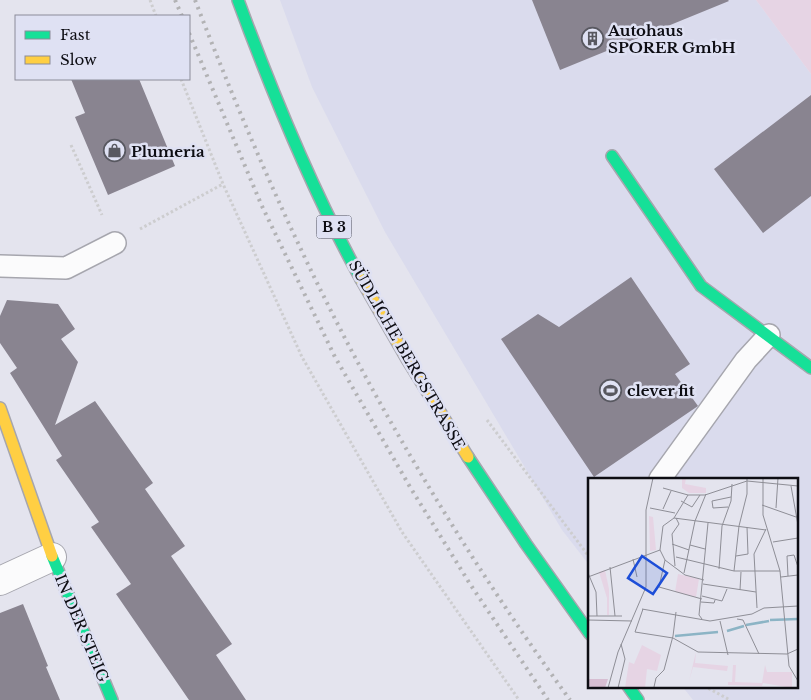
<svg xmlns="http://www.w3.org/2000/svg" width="811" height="700" font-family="'Libre Baskerville',serif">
  <rect width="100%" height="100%" fill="#e4e4ee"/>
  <path fill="#dadbed" d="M280,0H756L811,74V700H693L682,686H797V479H590V566L562,530L385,232L312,87Z"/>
  <path fill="#e6d4e4" d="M756,0H811V74Z"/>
  <path fill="#898490" d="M532,0H728L729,1L560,70Z
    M71,79H139L175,166L108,195L75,117L85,113Z
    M811,95V196L763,233L714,169Z
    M631,277L690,364L675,374L698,406L594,477L501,339L538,314L559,327Z
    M7,300L58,304L75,329L61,339L78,362L55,425L95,401L153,483L145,489L185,546L171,556L232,644L216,655L246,700H189L116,594L131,584L91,527L99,522L56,460L62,456L10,373L17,368L0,343V316Z
    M23,604L48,666L46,667L60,700H0V613Z"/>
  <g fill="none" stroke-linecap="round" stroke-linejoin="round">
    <defs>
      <path id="lane" d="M0,266L66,268L115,243
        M660,479L746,360L769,335"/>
      <path id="street" d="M0,581L52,557"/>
      <path id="fast" d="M238,0C273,95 312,191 361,279
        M612,156L701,286L811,368
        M468,457L526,544L590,634
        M52,556L112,700
        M628,686L638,700"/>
      <path id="slow" d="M361,279L407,359L468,457
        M0,408L52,556"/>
    </defs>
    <use href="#lane" stroke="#a6a6ae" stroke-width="24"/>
    <use href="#street" stroke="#a6a6ae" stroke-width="30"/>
    <use href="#fast" stroke="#a6a6ae" stroke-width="14"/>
    <use href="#slow" stroke="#a6a6ae" stroke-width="14"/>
    <path stroke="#cdcdcf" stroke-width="3" stroke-dasharray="2.5 2.5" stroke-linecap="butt" d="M150,0L156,16
      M181,79L223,184L302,357L402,532L519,700
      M71,145L102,215
      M140,229L223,184
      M487,420L590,558
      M704,686L730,700"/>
    <use href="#lane" stroke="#fbfbfc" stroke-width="21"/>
    <use href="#street" stroke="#fbfbfc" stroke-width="28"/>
    <use href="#fast" stroke="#16e098" stroke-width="11"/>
    <use href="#slow" stroke="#ffcf43" stroke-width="11"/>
    <path stroke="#b2b2b4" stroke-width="4" stroke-dasharray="2.5 5" stroke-linecap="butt" d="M175,0L182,16
      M195,0C240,117 290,233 348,344C413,467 488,587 570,700
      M189,33L261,204L335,357L410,487L470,584L548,700"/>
  </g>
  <defs>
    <symbol id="building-ring" viewBox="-11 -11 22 22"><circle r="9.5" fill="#dfe1f3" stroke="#585860" stroke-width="1.5"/><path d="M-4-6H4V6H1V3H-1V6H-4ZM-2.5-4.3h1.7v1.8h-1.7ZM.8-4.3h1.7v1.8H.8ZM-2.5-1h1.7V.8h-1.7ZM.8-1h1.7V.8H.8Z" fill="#585860"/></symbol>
    <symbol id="shop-ring" viewBox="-11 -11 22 22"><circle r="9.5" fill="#dfe1f3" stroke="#585860" stroke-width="1.5"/><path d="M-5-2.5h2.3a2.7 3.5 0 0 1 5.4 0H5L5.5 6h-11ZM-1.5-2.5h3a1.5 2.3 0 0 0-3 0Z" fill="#585860"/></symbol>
    <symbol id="stadium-ring" viewBox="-11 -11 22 22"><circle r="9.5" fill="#dfe1f3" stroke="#585860" stroke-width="1.5"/><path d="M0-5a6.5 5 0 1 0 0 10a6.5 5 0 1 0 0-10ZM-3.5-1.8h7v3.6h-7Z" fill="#585860"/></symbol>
  </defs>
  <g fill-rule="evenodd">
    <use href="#building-ring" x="580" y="26" width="25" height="25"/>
    <use href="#shop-ring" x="102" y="138" width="25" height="25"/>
    <use href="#stadium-ring" x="598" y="378" width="25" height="25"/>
  </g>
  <g text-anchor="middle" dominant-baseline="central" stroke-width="5" stroke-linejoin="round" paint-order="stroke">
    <rect fill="#dfe1f3" stroke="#4c4d56" stroke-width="1" x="316.5" y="215.5" width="35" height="23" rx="4"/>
    <g font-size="14" font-weight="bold" fill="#0d0d13">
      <text x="334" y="227">B 3</text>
    </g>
    <g font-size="15" font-weight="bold" fill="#0d0d13" stroke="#dfe1f3" text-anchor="start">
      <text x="608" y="30">Autohaus<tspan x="608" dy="17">SPORER GmbH</tspan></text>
      <text x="131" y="151">Plumeria</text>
      <text x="627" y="390">clever fit</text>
    </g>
    <g font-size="15" fill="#0d0d13" stroke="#dfe1f3">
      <text transform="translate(407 355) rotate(60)">SÜDLICHE BERGSTRASSE</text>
      <text transform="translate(82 628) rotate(67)">IN DER STEIG</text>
    </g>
  </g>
  <g transform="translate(588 478)">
    <rect width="210" height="210" fill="#e4e4ee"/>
    <path d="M94,0H98L97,6L118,10V15H101L94,10ZM61,38L65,39L68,72L62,73ZM17,92L21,111V137H19V120L11,94ZM90,96L111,101L108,119L87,114ZM54,167L73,177L69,193L59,191L57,210H37L41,184L46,186ZM108,174L107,185L140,188L139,193L105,189L101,203ZM145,187H148L147,204L174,205L177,187L179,194H204V210L175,205L174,208L140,207V204H144Z" fill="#e6d4e4"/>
    <path d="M0,201H20L17,210H9L0,208Z" fill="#d7bed2"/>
    <path fill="none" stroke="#8cb4c5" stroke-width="2.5" d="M182,142L210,141M158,147L181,143M139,153L156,148M87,158L130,154"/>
    <path fill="none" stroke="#8e8e96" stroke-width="1" d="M175,0V37L192,93L201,188L210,203M203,8L210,47M75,10L100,17M93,23L104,29L112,17M174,27L208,39M140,29L125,30L124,23L143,19M62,30L87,35M188,30L190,0M75,31L83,13M86,40L100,17H117L159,3L210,8M185,64L210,60M84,66L101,72M102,67L117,71M72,72L77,82L71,109L114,121M148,78L160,76L159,49M88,79L146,93H192M45,81L49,99M77,82L97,97L116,102M87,88L84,56L91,46L88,40M22,89L27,138M131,91L134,48L143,23L144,6M146,93L151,48L159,16V0M0,95L8,114L9,138M96,95L107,43L118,16M200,98L199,78L206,77L210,89M0,99L72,72L75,48L86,40L178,52M193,99L210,97M115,106L168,114M152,112L153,94M114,118L134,123L139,111M113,124L126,125L127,122M169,130L166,76L178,51M54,131L122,143L164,136L176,130L210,128M55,131L47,154L85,160L110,174L199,176L210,171M0,138H34M114,141L111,137L120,45M149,141L155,142L171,176M0,142L44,143M132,143L140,177M66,209L68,200L76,192L85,158L88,134M20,210L30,174L58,109V32L65,0M30,210L37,181L33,166"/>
    <path fill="#1d4ed8" fill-opacity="0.15" stroke="#1d4ed8" stroke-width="2.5" d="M54,78L79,95L65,116L40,100Z"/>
    <rect width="210" height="210" fill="none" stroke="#0d0d13" stroke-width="2.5"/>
  </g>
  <rect x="15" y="15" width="175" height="65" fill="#dfe1f3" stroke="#8b8c99"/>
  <rect x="25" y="31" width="25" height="8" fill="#16e098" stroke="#8b8c99"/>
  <text x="60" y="40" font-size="15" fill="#0d0d13">Fast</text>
  <rect x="25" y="56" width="25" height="8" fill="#ffcf43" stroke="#8b8c99"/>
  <text x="60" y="65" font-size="15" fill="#0d0d13">Slow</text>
</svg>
